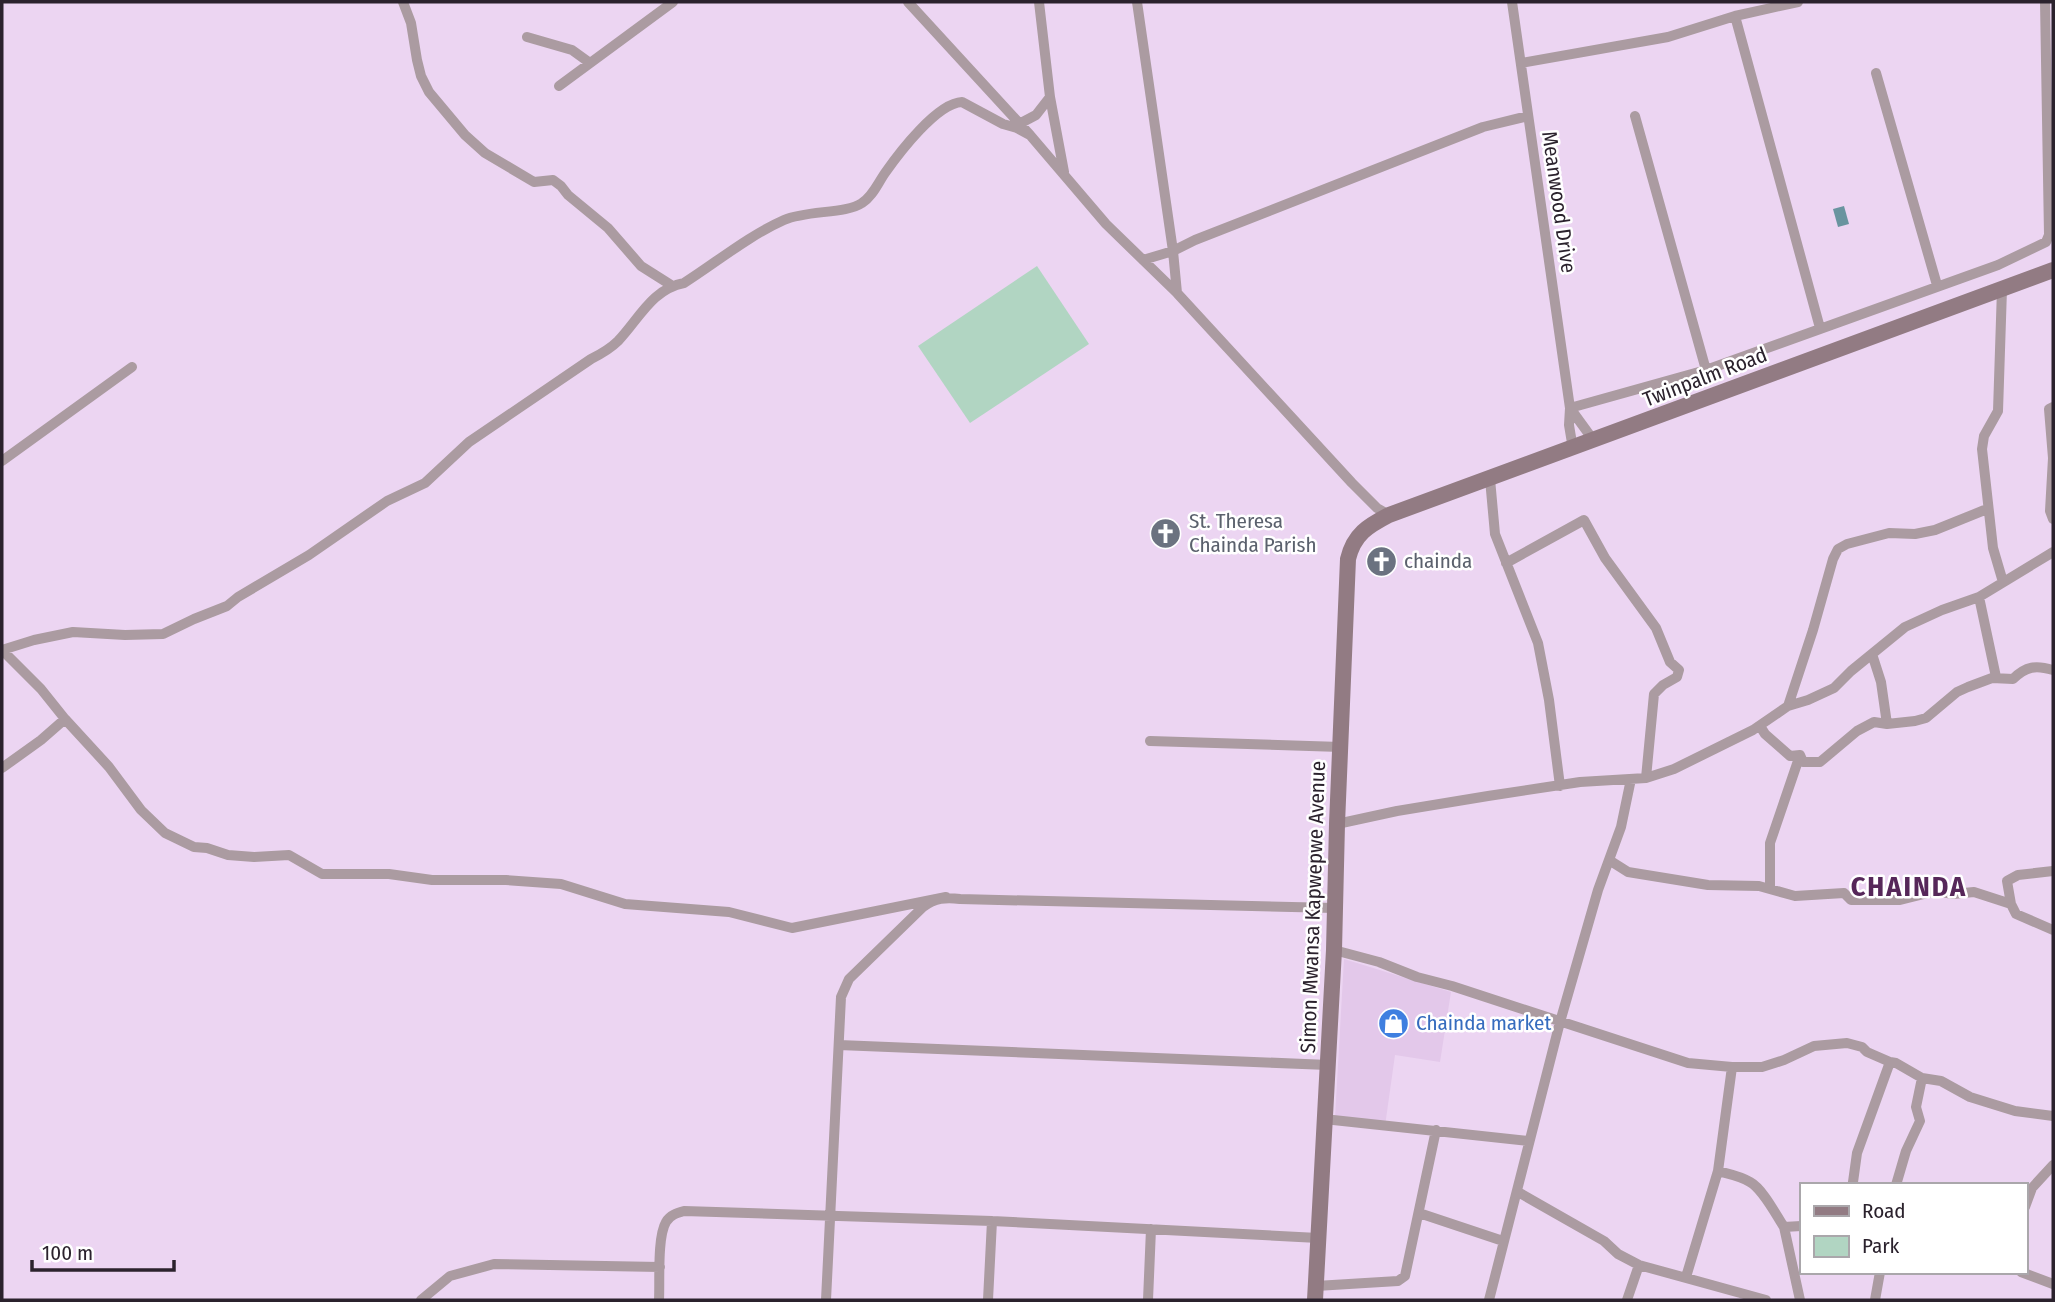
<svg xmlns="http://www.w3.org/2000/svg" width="2055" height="1302" font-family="'Fira Sans Condensed',sans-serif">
  <rect width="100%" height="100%" fill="#ecd5f2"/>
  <path fill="#e3c8ea" d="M1344,959L1451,992L1440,1062L1395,1055L1385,1126L1335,1118Z"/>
  <path fill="#b1d5c2" d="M1037,266L1089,344L970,423L918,346Z"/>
  <path fill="#69949f" d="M1844,206L1849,224L1838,227L1833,209Z"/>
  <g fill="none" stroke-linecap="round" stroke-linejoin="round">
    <path stroke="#ab9ba1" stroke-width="10" d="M403,2L411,23L417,60L421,76L429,92L465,135L485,153L534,182L553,180L561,186L568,195L608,228L641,266L671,285
      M908,2L1030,135L1106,224L1177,293L1352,483L1377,508L1389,515
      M1039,2L1050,97L1064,172
      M1137,2L1173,251L1177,293
      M1512,2L1570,408L1569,425L1573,449
      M1735,16L1820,328
      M527,37L572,50L590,63
      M1521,63L1668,37L1735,16L1798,2
      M1876,73L1937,285
      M559,86L673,2
      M1635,116L1706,370
      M1019,124L1036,115L1050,97
      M1143,260L1173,251L1195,240L1483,127L1528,116
      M2002,289L1998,411L1984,436L1982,449L1993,548L2003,582
      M2053,407L2049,409L2053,458L2050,511L2053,519
      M1570,408L1706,370L1998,265L2046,242L2049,235L2045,2
      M1570,408L1594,441
      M2,461L132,367
      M1490,479L1495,534L1538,643L1549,700L1560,786
      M1506,563L1584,520L1605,558L1656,628L1670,662L1679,670L1677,677L1663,685L1654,694L1646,778
      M1979,597L1996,677
      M2,650L34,640L73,632L125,635L163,634L194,619L227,606L238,597L309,555L387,501L425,483L469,442L591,359C601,354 610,349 618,341C639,319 652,289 684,283C717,262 748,236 784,220C807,210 846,214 862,203C873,196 878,183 885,173C899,153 937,103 962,102L1003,124L1017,128L1030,135
      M2,650L41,689L65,719L109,767L141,810L165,833L194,847L207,848L228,855L254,857L289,855L322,874H389L432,880H506L561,884L625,904L729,912L792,928L946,897
      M1872,654L1881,682L1887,724
      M1788,706L1813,630L1833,559L1838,549L1847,544L1889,533L1915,534L1935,530L1987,509
      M1760,726L1765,734L1790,756L1800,755L1803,762H1820L1857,731L1874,722L1887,724L1915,721L1926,718L1957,692L1968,687L1992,678L2013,679C2026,666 2036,665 2053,670
      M1150,741L1341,747
      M2,768L41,740L65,719
      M1337,824L1397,811L1488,796L1580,782L1646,778L1674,769L1753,730L1788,706L1808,700L1834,688L1851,671L1905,627L1942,610L1979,597L2053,552
      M1609,860L1628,872L1708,885L1759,886L1795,896L1844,893L1851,900H1900L1936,891L1953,894L1974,892L2011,904L2016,914L2053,930
      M1770,887V843L1800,755
      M2011,904L2007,881L2018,875L2053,871
      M1334,950L1379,962L1417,977L1452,986L1688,1063L1732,1067H1762L1784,1060L1814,1046L1847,1043L1862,1047L1867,1052L1890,1062L1896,1063L1922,1078L1941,1081L1970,1097L2015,1111L2053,1116
      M839,1045L1328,1065
      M1324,1119L1529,1141
      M1718,1171C1729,1174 1741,1176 1750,1182C1763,1189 1776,1215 1784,1227L1800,1300
      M1853,1182L1857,1153L1890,1062
      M1896,1185L1906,1151L1920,1121L1916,1107L1922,1078
      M1518,1192L1604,1241L1618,1254L1639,1265L1766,1300
      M2025,1207L2032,1188L2053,1165
      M1419,1213L1503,1241
      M1784,1227L1801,1226
      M2021,1272L2053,1284
      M1686,1277L1718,1171L1732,1067
      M1316,1286L1398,1281L1405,1276L1436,1130
      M421,1300L450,1276L494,1264L660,1267
      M659,1300C660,1282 657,1237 666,1222C670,1215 677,1213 684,1211L992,1221L1318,1238
      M826,1300L841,997L849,979L923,907C935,898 946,897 960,899L1335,908
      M988,1300L992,1221
      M1148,1300L1151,1229
      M1489,1300L1560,1022L1598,890L1621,827L1631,779
      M1627,1300L1639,1265
      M1875,1300L1880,1272"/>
    <path stroke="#927b83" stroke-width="16" d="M1315,1300L1334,950L1337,824L1348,559C1354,534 1368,526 1389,515L2053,270"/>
  </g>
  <defs>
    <symbol id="church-disc" viewBox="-11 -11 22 22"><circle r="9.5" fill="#6b7280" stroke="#fff"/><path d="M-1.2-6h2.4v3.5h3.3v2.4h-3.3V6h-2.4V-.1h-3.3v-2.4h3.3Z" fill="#fff"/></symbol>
    <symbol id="shop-disc" viewBox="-11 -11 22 22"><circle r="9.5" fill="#3f7fe0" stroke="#fff"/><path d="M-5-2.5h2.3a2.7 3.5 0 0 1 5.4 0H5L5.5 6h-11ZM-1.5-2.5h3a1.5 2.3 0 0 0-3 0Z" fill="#fff"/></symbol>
  </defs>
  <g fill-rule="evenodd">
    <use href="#church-disc" x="1148" y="516" width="35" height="35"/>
    <use href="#church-disc" x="1364" y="544" width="35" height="35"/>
    <use href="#shop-disc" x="1376" y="1006" width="35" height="35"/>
  </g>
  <g text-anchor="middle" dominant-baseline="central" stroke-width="5" stroke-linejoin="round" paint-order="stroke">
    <g font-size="21" fill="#2b222d" stroke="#fff">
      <text transform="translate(1559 202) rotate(82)">Meanwood Drive</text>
      <text transform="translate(1705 377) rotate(-21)">Twinpalm Road</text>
      <text transform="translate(1313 907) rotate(-88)">Simon Mwansa Kapwepwe Avenue</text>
    </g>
    <g font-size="21" fill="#5b616d" stroke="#fff" text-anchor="start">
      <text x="1189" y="521">St. Theresa<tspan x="1189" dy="24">Chainda Parish</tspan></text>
      <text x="1404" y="561">chainda</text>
    </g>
    <g font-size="21" fill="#366cbe" stroke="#fff" text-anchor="start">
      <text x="1416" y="1023">Chainda market</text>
    </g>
    <g font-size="28" font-weight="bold" letter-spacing="2" fill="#562759" stroke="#fff">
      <text x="1909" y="886">CHAINDA</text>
    </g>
  </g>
  <rect width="2055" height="1302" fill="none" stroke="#2b222d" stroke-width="7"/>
  <rect x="1800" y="1183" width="228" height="91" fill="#ffffff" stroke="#aaa7ab" stroke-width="2"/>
  <rect x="1814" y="1206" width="35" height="10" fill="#927b83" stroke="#aaa7ab" stroke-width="2"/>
  <text x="1862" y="1218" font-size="21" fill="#2b222d">Road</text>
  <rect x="1814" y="1236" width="35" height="21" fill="#b1d5c2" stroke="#aaa7ab" stroke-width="2"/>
  <text x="1862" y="1253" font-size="21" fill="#2b222d">Park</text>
  <path d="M32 1260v10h142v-10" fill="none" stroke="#2b222d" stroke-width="3.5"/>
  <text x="42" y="1260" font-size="21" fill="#2b222d" stroke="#ffffff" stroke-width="5" paint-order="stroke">100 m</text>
</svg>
